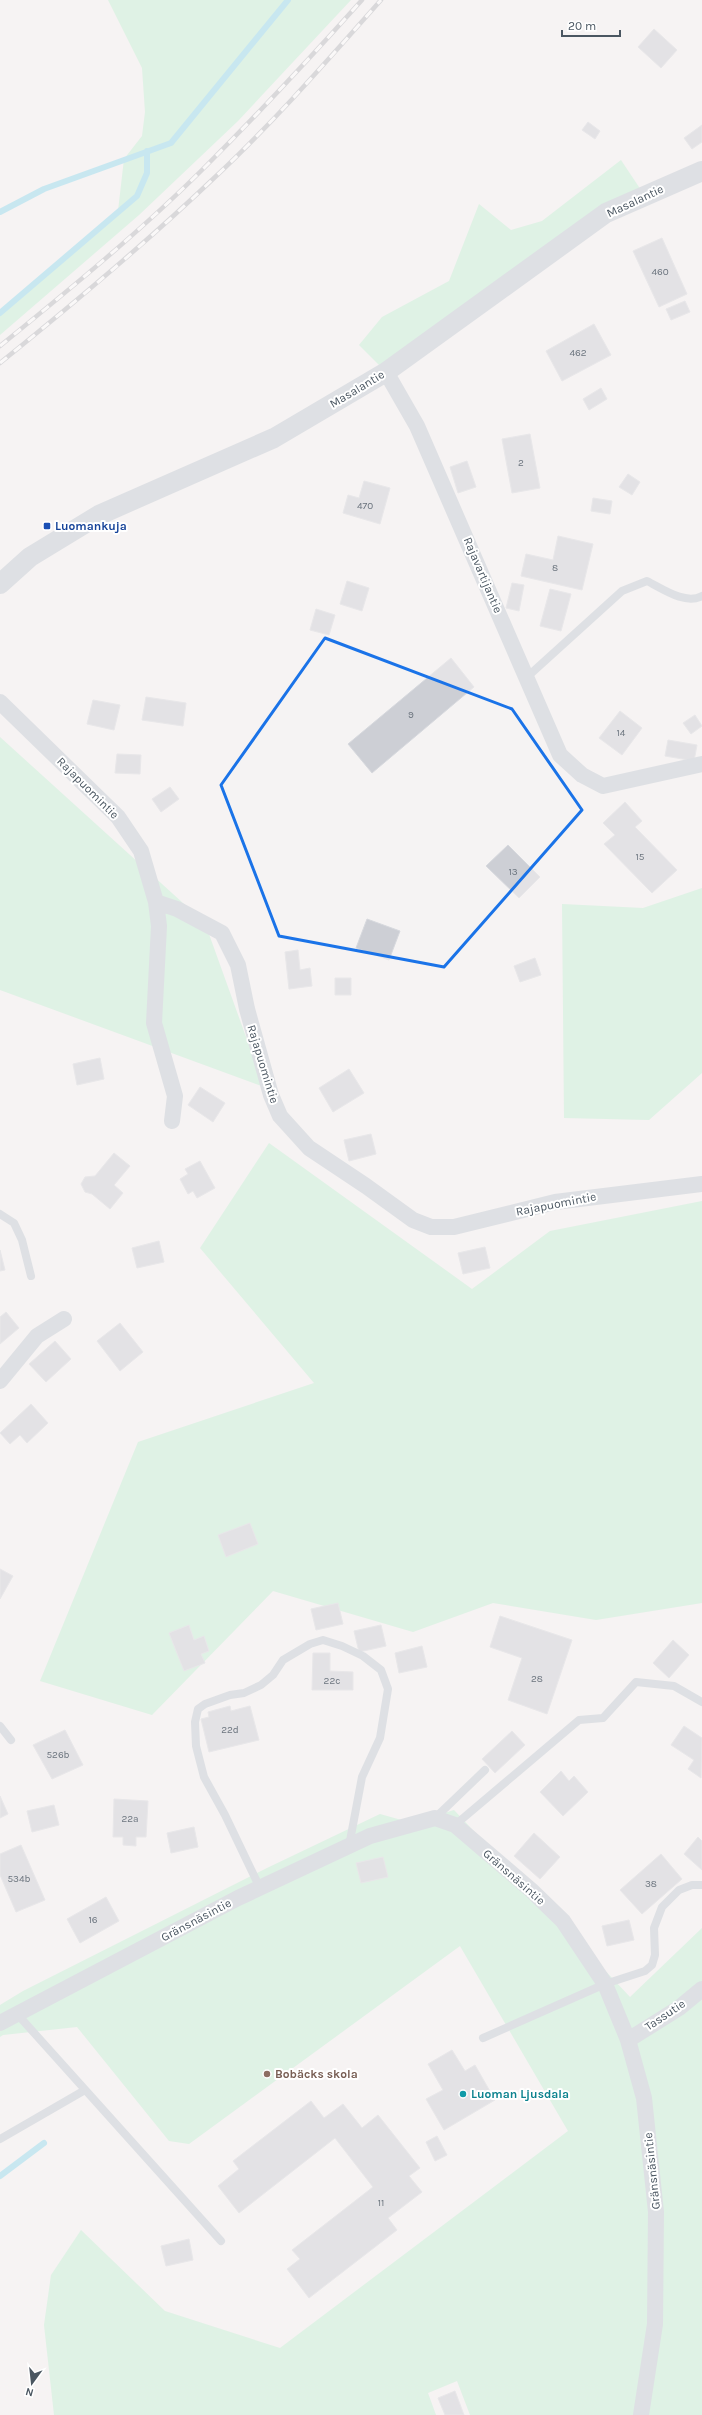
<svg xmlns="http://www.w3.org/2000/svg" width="702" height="2415" font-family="Karla,sans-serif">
  <rect width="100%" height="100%" fill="#f5f3f3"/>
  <path fill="#c3f1d5" d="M108,0H351L238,121L139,215L0,335V313L118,211L124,159L142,136L145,112L142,68Z
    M621,160L645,196L386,372L359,345L382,317L449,281L479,204L511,230L542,221Z
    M0,737L205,923L264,1087L0,990Z
    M702,888V1073L649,1120L564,1118L562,904L643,908Z
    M269,1143L472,1289L550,1231L702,1201V1603L596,1620L493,1603L413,1632L273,1591L152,1715L40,1681L138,1442L314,1383L200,1248Z
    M454,1810L630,1997L702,1928V2415H470L457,2381L428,2393L436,2415H54L44,2325L51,2275L81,2230L165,2311L280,2348L568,2131L460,1946L189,2144L169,2141L77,2027L3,2035L0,2037V2005L23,1991L267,1868L380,1814L412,1823Z"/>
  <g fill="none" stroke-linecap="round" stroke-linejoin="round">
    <path stroke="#90daee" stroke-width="6" d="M0,212L44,189L171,143L288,0
      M0,313L137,196L147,173V151
      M0,2176L44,2143"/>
  </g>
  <path fill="#cdcfd5" stroke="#d7d9de" d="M654,29L677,50L661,68L638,47Z
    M588,122L600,131L595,139L582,130Z
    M702,125V142L692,149L684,138Z
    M662,238L687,294L659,307L633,251Z
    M685,301L690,312L671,320L666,309Z
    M594,324L611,355L562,381L546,351Z
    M601,388L607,399L589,410L583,399Z
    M530,434L540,488L512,493L502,439Z
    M467,461L476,487L458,493L450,467Z
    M628,474L640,482L632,495L619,487Z
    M364,481L390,488L380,524L343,513L348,495L359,498Z
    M593,498L612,501L610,514L591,511Z
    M558,536L593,544L582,590L521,576L526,554L553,560Z
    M347,581L369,588L362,611L340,604Z
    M512,583L524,585L519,611L506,608Z
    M550,589L571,594L561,631L540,626Z
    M316,609L335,615L329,635L310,630Z
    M451,658L474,687L372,773L348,744Z
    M146,697L186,703L183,726L142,720Z
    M93,700L120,705L114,730L87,724Z
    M620,711L642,728L622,755L599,738Z
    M695,715L702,726L691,734L683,723Z
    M668,740L697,745L694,761L665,756Z
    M117,754L141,755L140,774L115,773Z
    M170,787L179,799L161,812L152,799Z
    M625,802L642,821L635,827L677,870L652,893L604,844L615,835L603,823Z
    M508,845L540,877L519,898L486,866Z
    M367,919L400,931L389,960L356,948Z
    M298,950L300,970L310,968L312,986L289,989L285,952Z
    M535,958L541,975L520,982L514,966Z
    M335,978H351V995H335Z
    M100,1058L104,1079L77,1085L73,1064Z
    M349,1069L364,1093L333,1112L319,1088Z
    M200,1087L225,1103L213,1122L188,1105Z
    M371,1134L376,1154L349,1161L344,1140Z
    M114,1153L130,1166L114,1185L123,1193L110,1209L92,1194L85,1192L81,1184L85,1177L95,1176Z
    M200,1161L215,1188L197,1198L193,1191L188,1194L180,1179L188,1174L185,1169Z
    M159,1241L164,1262L137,1268L132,1248Z
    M485,1247L490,1268L463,1274L458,1253Z
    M0,1250L5,1270L0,1271Z
    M6,1312L19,1328L0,1344V1317Z
    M120,1323L143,1352L120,1371L97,1341Z
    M55,1341L71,1359L46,1382L29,1364Z
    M31,1404L48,1423L27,1443L20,1435L10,1444L0,1433Z
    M250,1523L258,1544L226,1557L218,1535Z
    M0,1569L13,1576L0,1599Z
    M338,1603L343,1624L316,1630L311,1609Z
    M500,1616L572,1640L547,1714L508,1700L522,1658L490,1647Z
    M189,1625L194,1640L204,1636L209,1651L201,1654L205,1663L184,1671L169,1633Z
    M381,1625L386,1646L359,1652L354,1631Z
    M673,1640L689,1655L669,1678L653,1663Z
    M422,1646L427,1667L399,1673L395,1653Z
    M313,1653H330V1671L353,1672V1690H312Z
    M230,1706L231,1711L250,1706L259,1740L209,1752L201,1719L209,1717L208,1712Z
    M684,1726L702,1738L701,1778L688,1769L694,1760L671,1745Z
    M65,1730L83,1765L52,1779L33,1745Z
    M512,1731L525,1745L495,1773L482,1759Z
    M561,1771L569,1781L574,1776L588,1792L563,1816L540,1792Z
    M0,1796L8,1814L0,1818Z
    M114,1799L148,1801L146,1837H136V1846L123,1845V1837H113Z
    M54,1805L59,1825L32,1832L27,1811Z
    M194,1827L198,1847L171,1853L167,1833Z
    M534,1833L560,1857L540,1879L514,1856Z
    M698,1837L702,1841V1870L684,1854Z
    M21,1845L45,1900L16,1912L0,1875V1854Z
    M661,1854L682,1879L642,1914L620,1890Z
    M383,1857L388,1877L361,1883L356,1863Z
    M106,1897L119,1921L80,1943L67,1919Z
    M629,1920L634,1940L607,1946L602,1926Z
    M452,2050L465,2071L475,2065L495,2100L444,2130L426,2099L443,2090L428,2064Z
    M311,2101L324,2118L343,2104L362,2128L378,2115L420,2168L409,2176L422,2192L388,2218L397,2230L309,2298L287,2269L300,2259L292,2250L373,2187L335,2138L239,2213L218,2186L239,2169L233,2161Z
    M437,2136L447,2155L435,2161L426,2142Z
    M189,2239L193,2260L166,2266L161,2246Z
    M455,2391L464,2415H445L438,2398Z"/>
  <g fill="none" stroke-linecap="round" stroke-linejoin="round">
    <path stroke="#c1cad2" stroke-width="8" d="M526,678L622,591L647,581C663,589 685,605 702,596
      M0,1214L14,1223L22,1240L31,1276
      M0,1726L11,1740
      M435,1818L485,1770
      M455,1825L579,1720L603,1718L636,1682L674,1686L702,1702
      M260,1888L225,1815L204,1777L196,1746L195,1722L198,1709L205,1704L230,1695L244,1693L261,1685L273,1675L283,1660L310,1644L323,1640L342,1646L363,1656L381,1670L388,1689L380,1738L362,1777L349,1846
      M18,2015L221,2241
      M483,2038L605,1984L645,1971L652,1965L655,1955L654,1928L662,1907L679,1890L692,1885H702
      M0,2139L85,2090"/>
    <path stroke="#c1cad2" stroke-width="16" d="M386,372L417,426L560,755L582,775L603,786L702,764
      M0,702L118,817L141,851L156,902L177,909L222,933L238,965L247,1009L271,1095L280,1116L309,1148L366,1186L413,1220L431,1227H454L555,1202L702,1184
      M156,902L159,926L154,1023L175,1096L172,1121
      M0,1381L37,1336L64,1319
      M0,2023L238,1898L370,1836L435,1818L455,1825L531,1890L563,1921L605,1984L628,2040L644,2098L656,2212L655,2324L641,2415
      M628,2040L679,2008L702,1989"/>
    <path stroke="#c1cad2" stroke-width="20" d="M0,584L30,557L99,515L274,438L386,372L606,213L702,171"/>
    <defs>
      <path id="rail" d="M0,346C70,289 141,231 205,167C259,113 311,57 362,0
        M0,363C73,304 145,244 213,179C273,123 327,61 381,0"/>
    </defs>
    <use href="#rail" stroke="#b5b8bd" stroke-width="4.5"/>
    <use href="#rail" stroke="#fff" stroke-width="3" stroke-dasharray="9" stroke-linecap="butt"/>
  </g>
  <path d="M0 0H702V2415H0ZM325,638L512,709L582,810L444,967L279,936L221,785Z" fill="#f5f3f3" fill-opacity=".55" fill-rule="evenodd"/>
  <path fill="none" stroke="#1a73e8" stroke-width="3" stroke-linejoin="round" d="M325,638L512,709L582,810L444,967L279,936L221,785Z"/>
  <rect fill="#1a4fb4" stroke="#fff" stroke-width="1.5" x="43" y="522" width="8" height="8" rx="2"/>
  <circle fill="#8d6e63" stroke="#fff" stroke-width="1.5" cx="267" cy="2074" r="4"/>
  <circle fill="#0f9aa8" stroke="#fff" stroke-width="1.5" cx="463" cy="2094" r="4"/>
  <g text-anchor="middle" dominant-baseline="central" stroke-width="4" stroke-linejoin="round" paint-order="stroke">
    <g font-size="10" fill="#6b747e">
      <text x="660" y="272">460</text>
      <text x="578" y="353">462</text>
      <text x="521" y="463">2</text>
      <text x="365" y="506">470</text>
      <text x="555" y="568">8</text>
      <text x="411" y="715">9</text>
      <text x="621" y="733">14</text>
      <text x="640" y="857">15</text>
      <text x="513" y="872">13</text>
      <text x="537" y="1679">28</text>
      <text x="332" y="1681">22c</text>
      <text x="230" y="1730">22d</text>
      <text x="58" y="1755">526b</text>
      <text x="130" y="1819">22a</text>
      <text x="19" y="1879">534b</text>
      <text x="651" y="1884">38</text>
      <text x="93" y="1920">16</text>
      <text x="381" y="2203">11</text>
    </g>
    <g font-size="12" fill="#4a5661" stroke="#fff">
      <text transform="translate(635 201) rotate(-25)">Masalantie</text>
      <text transform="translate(357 389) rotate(-31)">Masalantie</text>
      <text transform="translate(483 575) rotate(67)">Rajavartijantie</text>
      <text transform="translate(88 788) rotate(45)">Rajapuomintie</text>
      <text transform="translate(263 1064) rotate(73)">Rajapuomintie</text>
      <text transform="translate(556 1204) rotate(-11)">Rajapuomintie</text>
      <text transform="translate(514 1877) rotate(41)">Gränsnäsintie</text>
      <text transform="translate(196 1920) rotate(-28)">Gränsnäsintie</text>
      <text transform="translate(665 2015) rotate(-34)">Tassutie</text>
      <text transform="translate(652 2171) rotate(-96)">Gränsnäsintie</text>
    </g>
    <g font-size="12" font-weight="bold" fill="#164399" stroke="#fff" text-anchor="start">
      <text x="55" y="526">Luomankuja</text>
    </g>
    <g font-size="12" font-weight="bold" fill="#785e54" stroke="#fff" text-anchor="start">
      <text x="275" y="2074">Bobäcks skola</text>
    </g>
    <g font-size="12" font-weight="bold" fill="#0d838f" stroke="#fff" text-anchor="start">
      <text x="471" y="2094">Luoman Ljusdala</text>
    </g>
  </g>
  <g transform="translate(32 2383) rotate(195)" stroke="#ffffff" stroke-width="3" paint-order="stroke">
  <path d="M0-3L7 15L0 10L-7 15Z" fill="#4a5661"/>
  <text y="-6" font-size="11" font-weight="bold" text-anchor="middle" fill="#4a5661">N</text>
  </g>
  <path d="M562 30v6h58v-6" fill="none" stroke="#4a5661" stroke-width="2"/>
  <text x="568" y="30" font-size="12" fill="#4a5661" stroke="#ffffff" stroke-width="3" paint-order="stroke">20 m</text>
</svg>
